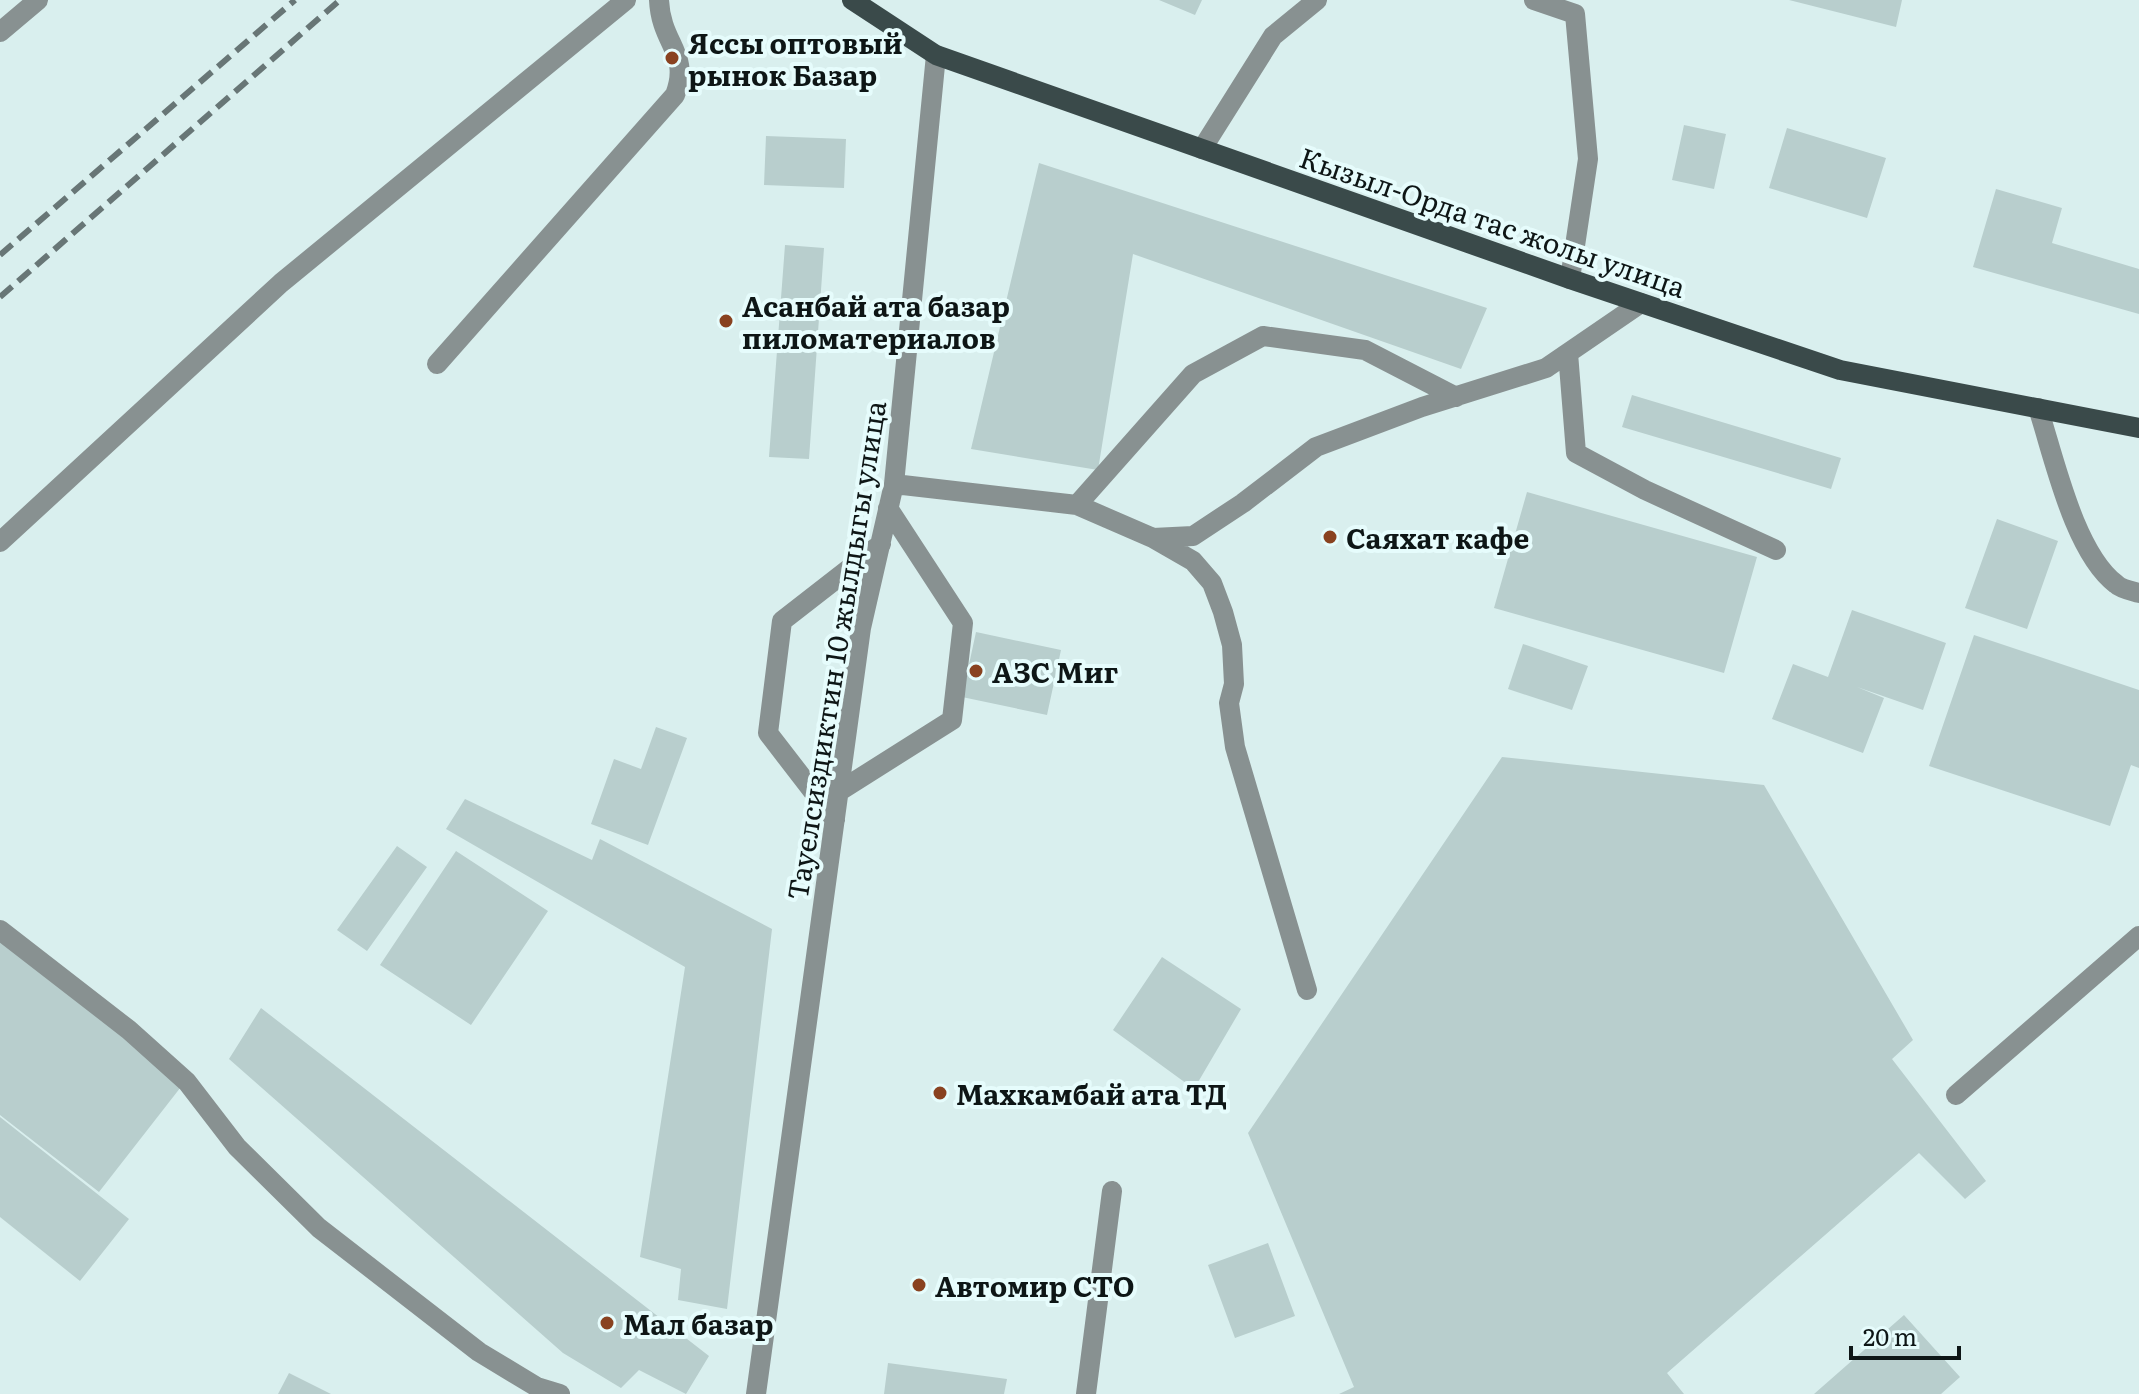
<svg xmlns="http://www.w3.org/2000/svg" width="2139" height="1394" font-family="Literata,serif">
  <rect width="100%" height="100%" fill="#d9efee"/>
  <path fill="#b8cecd" d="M1159,0H1202L1195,15Z
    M1789,0H1902L1896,27Z
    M1684,125L1726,134L1714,189L1672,180Z
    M1787,128L1886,158L1867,218L1769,188Z
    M766,136L846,139L844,188L764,185Z
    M1039,163L1487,308L1461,369L1133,254L1098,470L971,449Z
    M1996,189L2062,208L2052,243L2139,269V314L1973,267Z
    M785,245L824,248L809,459L769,457Z
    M1632,395L1841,458L1831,489L1622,427Z
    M1527,492L1757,557L1724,673L1494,608Z
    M1997,519L2058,541L2027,629L1965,608Z
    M1852,610L1946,643L1923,710L1857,687L1884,698L1863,753L1772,719L1793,664L1828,677Z
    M976,632L1061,650L1047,715L962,697Z
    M1974,635L2139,690V768L2131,765L2110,826L1929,766Z
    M1523,644L1588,666L1572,710L1508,689Z
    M656,727L687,738L648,845L591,824L614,759L641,769Z
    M1502,757L1764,785L1913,1040L1892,1059L1986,1181L1965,1199L1919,1153L1667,1373L1684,1394H1339L1354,1387L1248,1133Z
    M465,799L592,860L600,839L772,929L727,1309L678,1300L681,1269L640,1257L685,967L446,829Z
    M397,846L427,867L367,951L337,930Z
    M456,851L548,911L471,1025L380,965Z
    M0,940L184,1083L99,1192L0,1115Z
    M1162,957L1241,1009L1194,1089L1113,1030Z
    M261,1008L709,1356L686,1394L639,1370L621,1388L563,1353L229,1059Z
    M0,1117L129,1219L80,1281L0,1217Z
    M1268,1243L1295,1316L1235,1338L1208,1265Z
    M1904,1315L1960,1377L1941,1394H1814Z
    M888,1363L1007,1379L1004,1394H884Z
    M289,1373L331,1394H278Z"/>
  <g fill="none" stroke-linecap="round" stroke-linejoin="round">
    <path stroke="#889191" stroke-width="20" d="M1534,0L1575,14L1588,159L1570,279
      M0,32L38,0
      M1202,149L1273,36L1317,0
      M1568,353L1576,453L1645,490L1776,550
      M437,364L675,95C691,53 661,45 659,0
      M2038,408C2054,457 2074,552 2116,584C2121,589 2132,591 2139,593
      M894,484L1077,505L1153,538L1193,536L1243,503L1316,447L1422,407L1546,368L1641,303
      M1077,505L1193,374L1263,336L1365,350L1456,397
      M1153,538L1193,561L1212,583L1223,612L1232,645L1234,684L1229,703L1235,747L1307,990
      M0,542L281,283L626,0
      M838,792L952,720L963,623L888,508
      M835,820L768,733L782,621L881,544
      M0,930L129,1030L187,1082L237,1147L319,1228L479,1352L537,1387L560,1394
      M1956,1095L2139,936
      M756,1394L861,628L894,484L936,55
      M1086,1394L1112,1191"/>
    <path stroke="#3a4a4a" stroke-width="20" d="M852,0L936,55L1570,279L1840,370L2139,428"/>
    <path stroke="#687676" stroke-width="6" stroke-dasharray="16 8" stroke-linecap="butt" d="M0,255L295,0
      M0,297L340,0"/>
  </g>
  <g fill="#894220" stroke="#e6fcfc" stroke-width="3">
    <circle cx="672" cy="58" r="8"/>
    <circle cx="726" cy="321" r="8"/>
    <circle cx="1330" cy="537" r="8"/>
    <circle cx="976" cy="671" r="8"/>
    <circle cx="940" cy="1093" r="8"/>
    <circle cx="919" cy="1285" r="8"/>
    <circle cx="607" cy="1323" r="8"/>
  </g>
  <g text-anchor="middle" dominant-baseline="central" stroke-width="8" stroke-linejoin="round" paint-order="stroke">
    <g font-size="28" font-weight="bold" fill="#0e1616" stroke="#e6fcfc" text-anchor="start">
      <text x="688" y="42">Яссы оптовый<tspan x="688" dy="32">рынок Базар</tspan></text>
      <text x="742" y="305">Асанбай ата базар<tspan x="742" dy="32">пиломатериалов</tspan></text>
      <text x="1346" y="537">Саяхат кафе</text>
      <text x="992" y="671">АЗС Миг</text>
      <text x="956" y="1093">Махкамбай ата ТД</text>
      <text x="935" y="1285">Автомир СТО</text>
      <text x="623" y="1323">Мал базар</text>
    </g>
    <g font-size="28" fill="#0e1616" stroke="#e6fcfc">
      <text transform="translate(1493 221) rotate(19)">Кызыл-Орда тас жолы улица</text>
      <text transform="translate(835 650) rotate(-81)">Тауелсиздиктин 10 жылдыгы улица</text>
    </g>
  </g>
  <path d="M1851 1346v12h108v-12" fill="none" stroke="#0e1616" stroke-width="4"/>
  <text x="1863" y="1346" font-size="24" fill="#0e1616" stroke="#e6fcfc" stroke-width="6" paint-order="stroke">20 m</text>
</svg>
